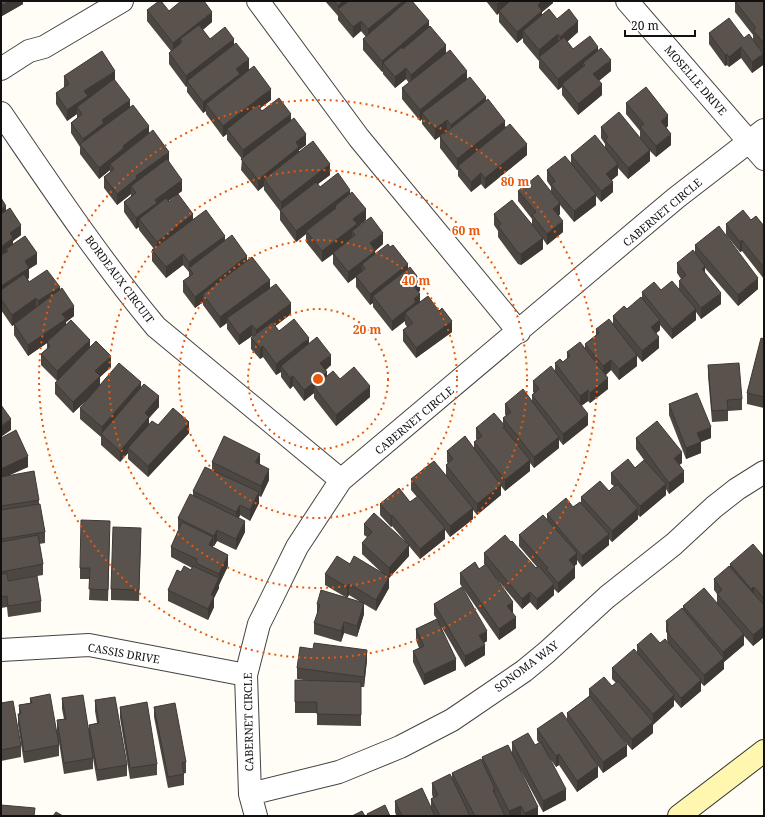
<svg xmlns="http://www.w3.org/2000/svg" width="765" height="817" font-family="'Noto Serif',serif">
  <rect width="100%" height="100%" fill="#fffdf5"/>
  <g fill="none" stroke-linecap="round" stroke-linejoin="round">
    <defs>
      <path id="street" d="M258,1L359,138L519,332
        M627,1L764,159
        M1,69L29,51L44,47L122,1
        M1,113C51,186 100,260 156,327L341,480
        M1,650L89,645L246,675
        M250,794L339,772L400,747L452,720L524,671L547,652L607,597L674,544L714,507L737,489L764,472
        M256,816L250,794L246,675L259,624L271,600L297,547L341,480L676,198L764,130"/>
      <path id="secondary" d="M679,816L764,751"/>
    </defs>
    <use href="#street" stroke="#444" stroke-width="24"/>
    <use href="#secondary" stroke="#333" stroke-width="24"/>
    <use href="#street" stroke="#fff" stroke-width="22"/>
    <use href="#secondary" stroke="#fff6b0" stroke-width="22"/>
  </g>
  <path fill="#4d4742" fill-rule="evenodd" d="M1,1H23V4L2,16L1,15Z
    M325,1H406V2L429,27L446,53L486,101L527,155L485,189L481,184L471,192L458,176V170H457L440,148V137L447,132V131L435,140L422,124V119L420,121L402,99V88L409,83L406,79L395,88L383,74V71L382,72L363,50V39L366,37L361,31L353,38L338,20V16Z
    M486,1H553V3L542,12V15L557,19L578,32L567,42L573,49L598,50L611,71L599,81L602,95L578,115L562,95V87L558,90L539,68V60V61L523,42V38L517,43L499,22V13L497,15Z
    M735,1H764V55L758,47L763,65L752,73L741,58L729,67L727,65L725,66L709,44V33L744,38L753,40V35L735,12Z
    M147,10L169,11L212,22L203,30L210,39L234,45L249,70L271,100L260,108L262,111L291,120L306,145L299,150V152L330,175L318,184L320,187L350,194L366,220L357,227L383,244L375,251V254L408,269L420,291L418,292L420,302L452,332L416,358L403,341V330L407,327L405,324V321L392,331L373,307V303L370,305L356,287V277L348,283L333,264V254L322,262L306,242V234L296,242L280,220V211L264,190V186L258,191L241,170L242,159L227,140V134L223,137L206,114V111L203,113L187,92V86L186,87L169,64V53L171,51L147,21Z
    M64,76L115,81L130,107L149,133L169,162L182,191L168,201L225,241L247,261L291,314L275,326L279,331L309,343L331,365L326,370L327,376L340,379L370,397L336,426L314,398V393L304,401L293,386L290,389L281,377V372L276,375L263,357L260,359L251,349V338L253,337L252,336L239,345L227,329V323L220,328L203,305V302L195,308L183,292V281L189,277V272L183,265L166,278L152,261V250L154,249L139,230V227L136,229L124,212V202L131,196V194L117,205L104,188V177L110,172V170L99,179L80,154V147L71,133V123L77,118V114L67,121L56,104V93L64,88Z
    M626,103L668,126L666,128L671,145L656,157L650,151V161L628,179L618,168V175L612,180L613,192L601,202L596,196V205L574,222L560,205V214L559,216L563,232L547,245L543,239V249L521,265L518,264L498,237V231L494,225V214L532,225V219L518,201V191L551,192V187L547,181V170L571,163V155L605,148V144L601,138V127L640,138V131L626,114Z
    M1,198L6,210L21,235L13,241V244L37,264L29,269V278L28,279L29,282L60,290L74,316L66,322V324L90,346L111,367L100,377V385L141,387L159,407L149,418V424L158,425L189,433L148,477L128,459V453L120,462L101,445V437L80,419V408L89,398L73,413L55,394V383L57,381L41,365V354L47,349V343L28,356L14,335V325L12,326L1,310Z
    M751,220L764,226V279L742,251L740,252L726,235V224Z
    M695,245L758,289L738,306L705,268V273L721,304L701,319L696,312V320L672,339L660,325V330L656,333L659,348L642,362L637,356V366L619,380L611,370L606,375L608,389L590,403L588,401L581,406L588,425L563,445L559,440V448L534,468L530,463V471L505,491L501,486V495L477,515L473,510V519L450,537L445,530V539L420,559L409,546V556L389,578V588L376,611L364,604V614L357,637L344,633L341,642L314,634V623L317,615V604L347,598L325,585V574L350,564L382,573L362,554V543L367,537L364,535V524L405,541L392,526L391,527L380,515V504L410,502L417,497L411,490V479L446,475V465L448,463L447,462V451L474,448V442L477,440L476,439V428L503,424V418L506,416L505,414V404L532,401V395L534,393L533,392V381L555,371V363L563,362L567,359V352L585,349V344L596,335V329L613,324V316L627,309L642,298V292L661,290H679V281L681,279L677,273V263L695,253ZM349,595L362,603L347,598Z
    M764,339V408L747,404V393Z
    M708,365L742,399V410L728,411V421L712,422L708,376Z
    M669,404L711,438L701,442V453L686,459L669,415Z
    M1,438L28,467L9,475L39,500V504L45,532V543L39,544L43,564V575L20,579L41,601V612L8,617L7,607L1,608Z
    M636,438L682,463L679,465L684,482L669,494L666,489V495L640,517L638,515V519L612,542L609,539V545L582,567L577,560V564L574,566L575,578L558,593L554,589V595L537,610L530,602L522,609L495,577L513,613H512L516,628L499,640L460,584V573L479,569L485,565L484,564V553L511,542L536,568L537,567L519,546V535L547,519V514L573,507L581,503V497L609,491L614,486L611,484V473L635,468L644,460L636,449Z
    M212,462L260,464L269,480L261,497L259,496V503L250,521L240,515L239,518L245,532L236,550L217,541L214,546H213V547L228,566L219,585V588L214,598V607L208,620L168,601V590L181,572L191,570L192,568L171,557V547L179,529H178V518L193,496V491L212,470Z
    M110,532L108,601L89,600L90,579H80V568Z
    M141,538L139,601L111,600V589Z
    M764,557V637L753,646L744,636V645L724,662V669L704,686L701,683V691L681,708L674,700V706L653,724V733L632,750L619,735L627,756L603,773L594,760L598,777L577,792L559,765L556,767L548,756L566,800L543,812L517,764L538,816H394L396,815L395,812V801L431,808V799L433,798L432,794V783L452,779V773L482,763V757L512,752V742L535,745L539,743L537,740V729L567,720V713L589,696V689L612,686L616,683L612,679V668L637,653V645L668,642L667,640V633L666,632V621L683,610V606L717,603V594L714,590V579L730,568V564Z
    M434,604L487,641L484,643L485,655L465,667L441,626L456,670L424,685L413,662V651L419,648L416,640V629L437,619L434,615Z
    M367,660L364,687H361V726L317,725V713H295V680L311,681L297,679V668Z
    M30,698L57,731V720L64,719L62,709V698L93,758V769L64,774L59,742V756L24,763L18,725V714H19V705L30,703Z
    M95,700L127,765V776L97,781L89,735V725L97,723L95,711Z
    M1,703L21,746V757L1,761Z
    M120,707L157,764V775L130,779L120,718Z
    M154,707L186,762V773H184V785L168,788L154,717Z"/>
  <path fill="#3f3936" d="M10,1H23V4L2,16V5Z
    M343,1H357L338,9V16V6Z
    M403,1H406V9L368,40V29Z
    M501,1H515L499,11V13L497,15V4Z
    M542,1H553V3L542,12V22L523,31V38L517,43V32L538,5Z
    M212,12V22L182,46V42L180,39V48L173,54V43Z
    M361,21V31L353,38V27Z
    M429,21V32L383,63V71L382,72V61Z
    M578,21V32L560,48V37Z
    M558,34V45L539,57V61V50Z
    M234,39V50L187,81V86L186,87V76Z
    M446,45V56L411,85V75Z
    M598,47V57L585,65L583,63V70L562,84V87L558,90V79Z
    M741,47V58L729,67V57Z
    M727,54V65L725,66V55Z
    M763,54V65L752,73V62Z
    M249,59V70L206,104V111L203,113V102L236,69Z
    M611,60V71L593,85V74Z
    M406,68V79L395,88V77Z
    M115,71V82L77,107V114L67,121V110L84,91Z
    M467,71V82L422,113V119L420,121V110Z
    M602,84V95L578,115V104Z
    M271,89V100L229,132L227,129V134L223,137V126Z
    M486,97V108L451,136V125Z
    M130,100V111L83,147V139L102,120Z
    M291,114V125L243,161V150Z
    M668,115V126L661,132V121Z
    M447,120V131L435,140V129Z
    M505,121V132L458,166L457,170V159Z
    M149,126V137L110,164V170L99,179V168L123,146Z
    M306,134V145L299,150V158L264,179V186L258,191V180L296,142Z
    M671,134V145L656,157V146Z
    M527,144V155L485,189V178Z
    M650,150V161L628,179V168Z
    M169,152V163L131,186V194L117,205V194L136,176Z
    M330,164V175L281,212V202Z
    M618,164V175L606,184V174Z
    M481,173V184L471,192V182Z
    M182,180V191L157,210L139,219V227L136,229V218L155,200Z
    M613,182V192L601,202V191Z
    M350,190V201L336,208L335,206V213L306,231V234L296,242V231Z
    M596,194V205L574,222V211Z
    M560,203V214L553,220V209Z
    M6,206V216L1,220V209Z
    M366,209V220L357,227V235H355L352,231V239L333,253V254L322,262V251L353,219Z
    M193,214V224L157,253V242Z
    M563,221V232L547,245V234Z
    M21,225V235L13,241V249L8,251L6,249V254L1,258V247L10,233Z
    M383,233V244L375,251V260L365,269L362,264V273L356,276V277L348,283V272L370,243Z
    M225,236V247L189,269V262Z
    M543,238V249L521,265V254Z
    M742,240V251L740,252V242Z
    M37,253V264L29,269V278L1,297V286L25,261Z
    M183,254V265L166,278V267Z
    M247,256V267L203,294V302L195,308V297Z
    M408,264V275L373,296V303L370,305V294Z
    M705,266V277L702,269Z
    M758,278V289L738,306V295Z
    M270,280V290L227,318V323L220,328V317Z
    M420,280V291L413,296V285Z
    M60,287V298L38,312V301Z
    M721,293V304L701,319V308Z
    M420,294V305L405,313V321L392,331V321L414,299Z
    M36,298V309L12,326V315Z
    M291,303V314L256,341V330Z
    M74,306V316L66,322V330L47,342V343L28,356V345L62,314Z
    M696,309V320L672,339V329Z
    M660,320V330L651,338V327Z
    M452,321V332L416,358V348Z
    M252,325V336L239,345V335Z
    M659,337V348L642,362V351Z
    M309,338V349L281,366V372L276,375V364Z
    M90,340V351L57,382V371Z
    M263,346V357L260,359V348Z
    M331,355V365L320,374V363Z
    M637,355V366L619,380V369Z
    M111,356V367L100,377V387L73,413V402L95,371Z
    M611,360V370L603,377V366Z
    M327,372V383L314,387V393L304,401V390Z
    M293,376V386L290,389V378Z
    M608,378V389L590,403V393Z
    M141,382V393L102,435V427Z
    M370,386V397L336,426V415Z
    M588,390V401L580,407V396Z
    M159,396V407L149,418V428L128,448V453L120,462V451L145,413Z
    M588,414V425L563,445V434Z
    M11,419V430L1,437V426Z
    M189,422V433L148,477V466Z
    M711,427V438L697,443V433Z
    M559,437V448L534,468V457Z
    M701,442V453L686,459V448Z
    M682,452V463L674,469V458Z
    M260,454V465L255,462Z
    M28,456V467L1,479V469Z
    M530,460V471L505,491V480Z
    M269,469V480L261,497V486Z
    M684,471V482L669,494V483Z
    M666,484V495L640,517V506Z
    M501,485V495L477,515V504Z
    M259,492V503L250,521V510Z
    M240,505V515L236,523V512Z
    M473,508V519L450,537V526Z
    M638,508V519L612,542V531Z
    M392,515V526L391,527V516Z
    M245,521V532L236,550V539Z
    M445,528V539L420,559V549Z
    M217,530V541L214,546V536Z
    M609,534V545L582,567V556Z
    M213,537V548L209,545Z
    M409,545V556L389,578V588L376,611V600L389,578V568Z
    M577,553V564L569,570V560Z
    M228,555V566L219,585V574Z
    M575,567V578L558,593V583Z
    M219,578V588L214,598V607L208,620V609L211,595Z
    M349,584V595L347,598V587Z
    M554,584V595L537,610V599Z
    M754,587V598L751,600V589Z
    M530,592V602L522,609V599Z
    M513,602V613L507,617V606Z
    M364,603V614L357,637V626Z
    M516,617V628L499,640V629Z
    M344,622V633L341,642V631Z
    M764,626V637L753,646V635Z
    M487,631V641L479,646V635Z
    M744,634V645L724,662V669L704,686V675L723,658V652Z
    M485,645V655L465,667V656Z
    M367,650V660L364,687V677Z
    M456,659V670L424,685V674Z
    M701,680V691L681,708V698Z
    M674,695V706L653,725V714Z
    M653,722V733L632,750V739Z
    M627,745V756L603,773V762Z
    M559,754V765L556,767V756Z
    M598,766V777L577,792V781Z
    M495,789V800L493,790Z
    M566,789V800L543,812V801Z
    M521,806V816H509V811Z
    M538,807V816H525V813Z"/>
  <path fill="#5a524d" stroke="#3f3936" d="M1,1H10L2,5L1,4Z
    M159,1H161L169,11L181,1H204L212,12L173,43L147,10Z
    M334,1H343L338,6Z
    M349,1H403L368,29L361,21L353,27L338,9Z
    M407,1H412L429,21L382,61L363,39Z
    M494,1H501L497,4Z
    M510,1H542L538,5L542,11L517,32L499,11Z
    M735,1H764V44L753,30L756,28Z
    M549,9L557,19L569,9L578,21L560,37L558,34L539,50L523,31Z
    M729,18L744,38L749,34L763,54L752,62L741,47L729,57L727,54L725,55L709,33Z
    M199,25L210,39L225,27L234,39L186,76L169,53L182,42L180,39Z
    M430,26L446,45L411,75L406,68L395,77L383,63L402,47L403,49Z
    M590,36L598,47L558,79L539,57L564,37L573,49Z
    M236,43L249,59L236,69L240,74L203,102L187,81Z
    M601,48L611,60L593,74L602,84L578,104L562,84L585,65L583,63Z
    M450,50L467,71L420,110L402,88Z
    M102,51L115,71L84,91L88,96L67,110L56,93L69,84L64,76Z
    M254,66L271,89L223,126L206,104Z
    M470,77L486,97L451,125L447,120L435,129L422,113Z
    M114,79L130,100L102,120L104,123L83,139L71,123L82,114L77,107Z
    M646,87L668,115L661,121L671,134L656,146L640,127L644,124L626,103Z
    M279,98L291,114L243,150L227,129L257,105L262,111Z
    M488,99L505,121L457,159L440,137Z
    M133,105L149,126L123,146L124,148L99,168L80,144Z
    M619,112L650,150L628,168L605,140L608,137L601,127Z
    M294,118L306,134L296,142L299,147L258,180L241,159Z
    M510,124L527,144L485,178L481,173L471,182L458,166Z
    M153,130L169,152L136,176L137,178L117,194L104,177L114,169L110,164Z
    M595,135L618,164L606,174L613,182L601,191L571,155Z
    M313,141L330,164L281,202L264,179Z
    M565,156L596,194L574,211L551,184L555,181L547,170Z
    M167,159L182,180L155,200L157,203L136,218L124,202L136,193L131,186Z
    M338,173L350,190L296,231L280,210L316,182L320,187Z
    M538,175L560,203L553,209L563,221L547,234L532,215L536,212L518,191Z
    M352,192L366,209L353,219L357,224L322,251L306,231L336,208L335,206Z
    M178,194L193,214L157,242L139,219L166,198L169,202Z
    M1,198L6,206L1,209Z
    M512,200L543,238L521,254L518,253L498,226L501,224L494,214Z
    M10,208L21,225L10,233L13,238L1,247V214Z
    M206,210L225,236L189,262L183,254L166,267L152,250Z
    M743,210L751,220L756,216L764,226V268L742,240L740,242L726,224Z
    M371,217L383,233L370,243L375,250L373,253L348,272L333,253L355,235L352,231Z
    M719,226L758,278L738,295L695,245Z
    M232,235L247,256L195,297L183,281L193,274L189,268Z
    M25,236L37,253L25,261L29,268L1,286V255L8,251L6,249Z
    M388,244L390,247L393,245L408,264L370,294L356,276L365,269L362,264Z
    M693,250L705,266L702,269L721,293L701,308L679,281L686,275L677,263Z
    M252,257L270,280L220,317L203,294Z
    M410,267L420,280L413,285L420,294L414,299L416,302L392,321L373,296Z
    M47,270L60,287L38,301L36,298L12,315L1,299V290L24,274L29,282Z
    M672,281L696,309L672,329L642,292L654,282L661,290Z
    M276,284L291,303L256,330L252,325L239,335L227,318Z
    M62,288L74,306L62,314L66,319L28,345L14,324Z
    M428,296L439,311L442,308L452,321L416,348L403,330L413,323L405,313Z
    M641,297L660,320L651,327L659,337L642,351L613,316L624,306L627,309Z
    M294,319L309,338L276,364L263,346L260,348L251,338L272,322L279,331Z
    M609,319L637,355L619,369L611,360L603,366L585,344L599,333L596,329Z
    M71,320L90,340L57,371L41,354L50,346L47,342Z
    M317,337L331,355L320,363L327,372L304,390L293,376L290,378L281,366Z
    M761,338L764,339V397L747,393Z
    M96,341L111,356L95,371L100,376L73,402L55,383Z
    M580,342L608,378L590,393L588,390L580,396L555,363L560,359L563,362L570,356L567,352Z
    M119,363L141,382L102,427L80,408Z
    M739,363L742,399L727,400L728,410L712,411L708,365Z
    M551,366L588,414L563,434L532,395L539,389L533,381Z
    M354,367L370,386L336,415L314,387L333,371L340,379Z
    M144,384L159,396L145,413L149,417L120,451L101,434Z
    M523,389L559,437L534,457L503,418L511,412L505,404Z
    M697,393L711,427L697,433L701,442L686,448L669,404Z
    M1,405L11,419L1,426Z
    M173,408L189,422L148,466L128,448L152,421L158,425Z
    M494,413L505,426L503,427L530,460L505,480L474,442L482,436L476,428Z
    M657,421L682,452L674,458L684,471L669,483L636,438Z
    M16,430L28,456L1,469V438Z
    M224,436L260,454L255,462L269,469L261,486L212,462Z
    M465,436L501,485L477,504L446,465L453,459L447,451Z
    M628,459L635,468L644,460L666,484L640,506L611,473Z
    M434,461L473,508L450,526L411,479Z
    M205,467L259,492L250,510L240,505L236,512L193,491Z
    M34,471L39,500L1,506V477Z
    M600,481L609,491L617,484L638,508L612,531L581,497Z
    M399,488L410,502L418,496L445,528L420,549L392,515L391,516L380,504Z
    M190,494L245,521L236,539L217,530L214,536L178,518Z
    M566,498L573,507L580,502L609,534L582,556L547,514Z
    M40,504L45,532L1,539V510Z
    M374,513L409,545L389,568L362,543L372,532L364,524Z
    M543,515L577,553L569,560L575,567L558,583L546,569L548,568L519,535Z
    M81,520L110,521L108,590L89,589L90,568H80Z
    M182,522L213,537L209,545L228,555L219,574L196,563L197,559L171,547Z
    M113,527L141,528L139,590L111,589Z
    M38,535L43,564L1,572V542Z
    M505,535L511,542L512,541L536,568L539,566L554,584L537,599L530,592L522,599L484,553Z
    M753,544L764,557V599L754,587L751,589L730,564Z
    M337,556L350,564L354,556L389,577L376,600L349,584L347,587L325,574Z
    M475,562L479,569L486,564L513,602L507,606L516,617L499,629L460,573Z
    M184,566L191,570L193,566L219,578L211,595L214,596L208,609L168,590L177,570L181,572Z
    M729,566L764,605V626L753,635L717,594L722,590L714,579Z
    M7,573L8,581L37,576L41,601L8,606L7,596L1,597V574Z
    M462,587L487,631L479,635L485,645L465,656L434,604Z
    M704,588L744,634L723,652L683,606Z
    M321,590L364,603L357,626L344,622L341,631L314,623L320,605L317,604Z
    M682,608L724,658L704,675L670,636L667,629L668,624L666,621Z
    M437,619L456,659L424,674L413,651L424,646L416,629Z
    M651,633L660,643L665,639L701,680L681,698L637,645Z
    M314,643L367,650L364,677L297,668L300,647L313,649Z
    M634,649L674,695L653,714L612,668Z
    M604,677L612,686L618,681L653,722L632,739L589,689Z
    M295,680L361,682V715L317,714V702H295Z
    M50,694L59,745L24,752L18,714H21L19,705L32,703L30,698Z
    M83,695L93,758L64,763L57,720L66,719L62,698Z
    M590,696L627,745L603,762L567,713Z
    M115,697L127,765L97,770L89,725L99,723L95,700Z
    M13,701L21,746L1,750V703Z
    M147,702L157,764L130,768L120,707Z
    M175,703L186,762L182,763L184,774L168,777L154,707Z
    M562,712L598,766L577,781L559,754L556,756L537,729Z
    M528,733L535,745L541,742L566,789L543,801L512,742Z
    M508,745L538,807L525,813L521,806L509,811L482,757Z
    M481,759L495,789L493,790L505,816H475L452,773Z
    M450,774L470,816H440L431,799L438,795L432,783Z
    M422,788L435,816H402L395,801Z
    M1,805L35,808L34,816H1Z
    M385,805L390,816H368L367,814Z
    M362,811L365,816H352Z
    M56,812L63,816H53Z"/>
  <g fill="none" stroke="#e8590c" stroke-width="2" stroke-dasharray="2 4">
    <circle cx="318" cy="379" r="70"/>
    <circle cx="318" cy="379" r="139"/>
    <circle cx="318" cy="379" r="209"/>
    <circle cx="318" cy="379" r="279"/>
  </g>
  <g text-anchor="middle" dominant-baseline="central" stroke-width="4" stroke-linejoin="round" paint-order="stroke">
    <g font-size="11" fill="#111" stroke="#fff">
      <text transform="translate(696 80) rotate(49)">MOSELLE DRIVE</text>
      <text transform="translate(662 212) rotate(-40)">CABERNET CIRCLE</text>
      <text transform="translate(120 279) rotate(53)">BORDEAUX CIRCUIT</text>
      <text transform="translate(414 420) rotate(-40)">CABERNET CIRCLE</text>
      <text transform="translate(124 653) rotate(10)">CASSIS DRIVE</text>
      <text transform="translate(526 666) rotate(-37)">SONOMA WAY</text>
      <text transform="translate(248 722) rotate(-91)">CABERNET CIRCLE</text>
    </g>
  </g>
  <circle cx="318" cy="379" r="6" fill="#e8590c" stroke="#fff" stroke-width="2"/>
  <g font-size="12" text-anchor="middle" font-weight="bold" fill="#e8590c" stroke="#fff" stroke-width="4" stroke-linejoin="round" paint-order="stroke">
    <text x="515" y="186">80 m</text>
    <text x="466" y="235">60 m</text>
    <text x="416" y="285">40 m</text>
    <text x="367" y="334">20 m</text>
  </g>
  <rect width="765" height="817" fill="none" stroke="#111111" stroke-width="4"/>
  <path d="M625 30v6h70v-6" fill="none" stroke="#111111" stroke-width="2"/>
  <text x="631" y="30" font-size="12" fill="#111111" stroke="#ffffff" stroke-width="3" paint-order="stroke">20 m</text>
</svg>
